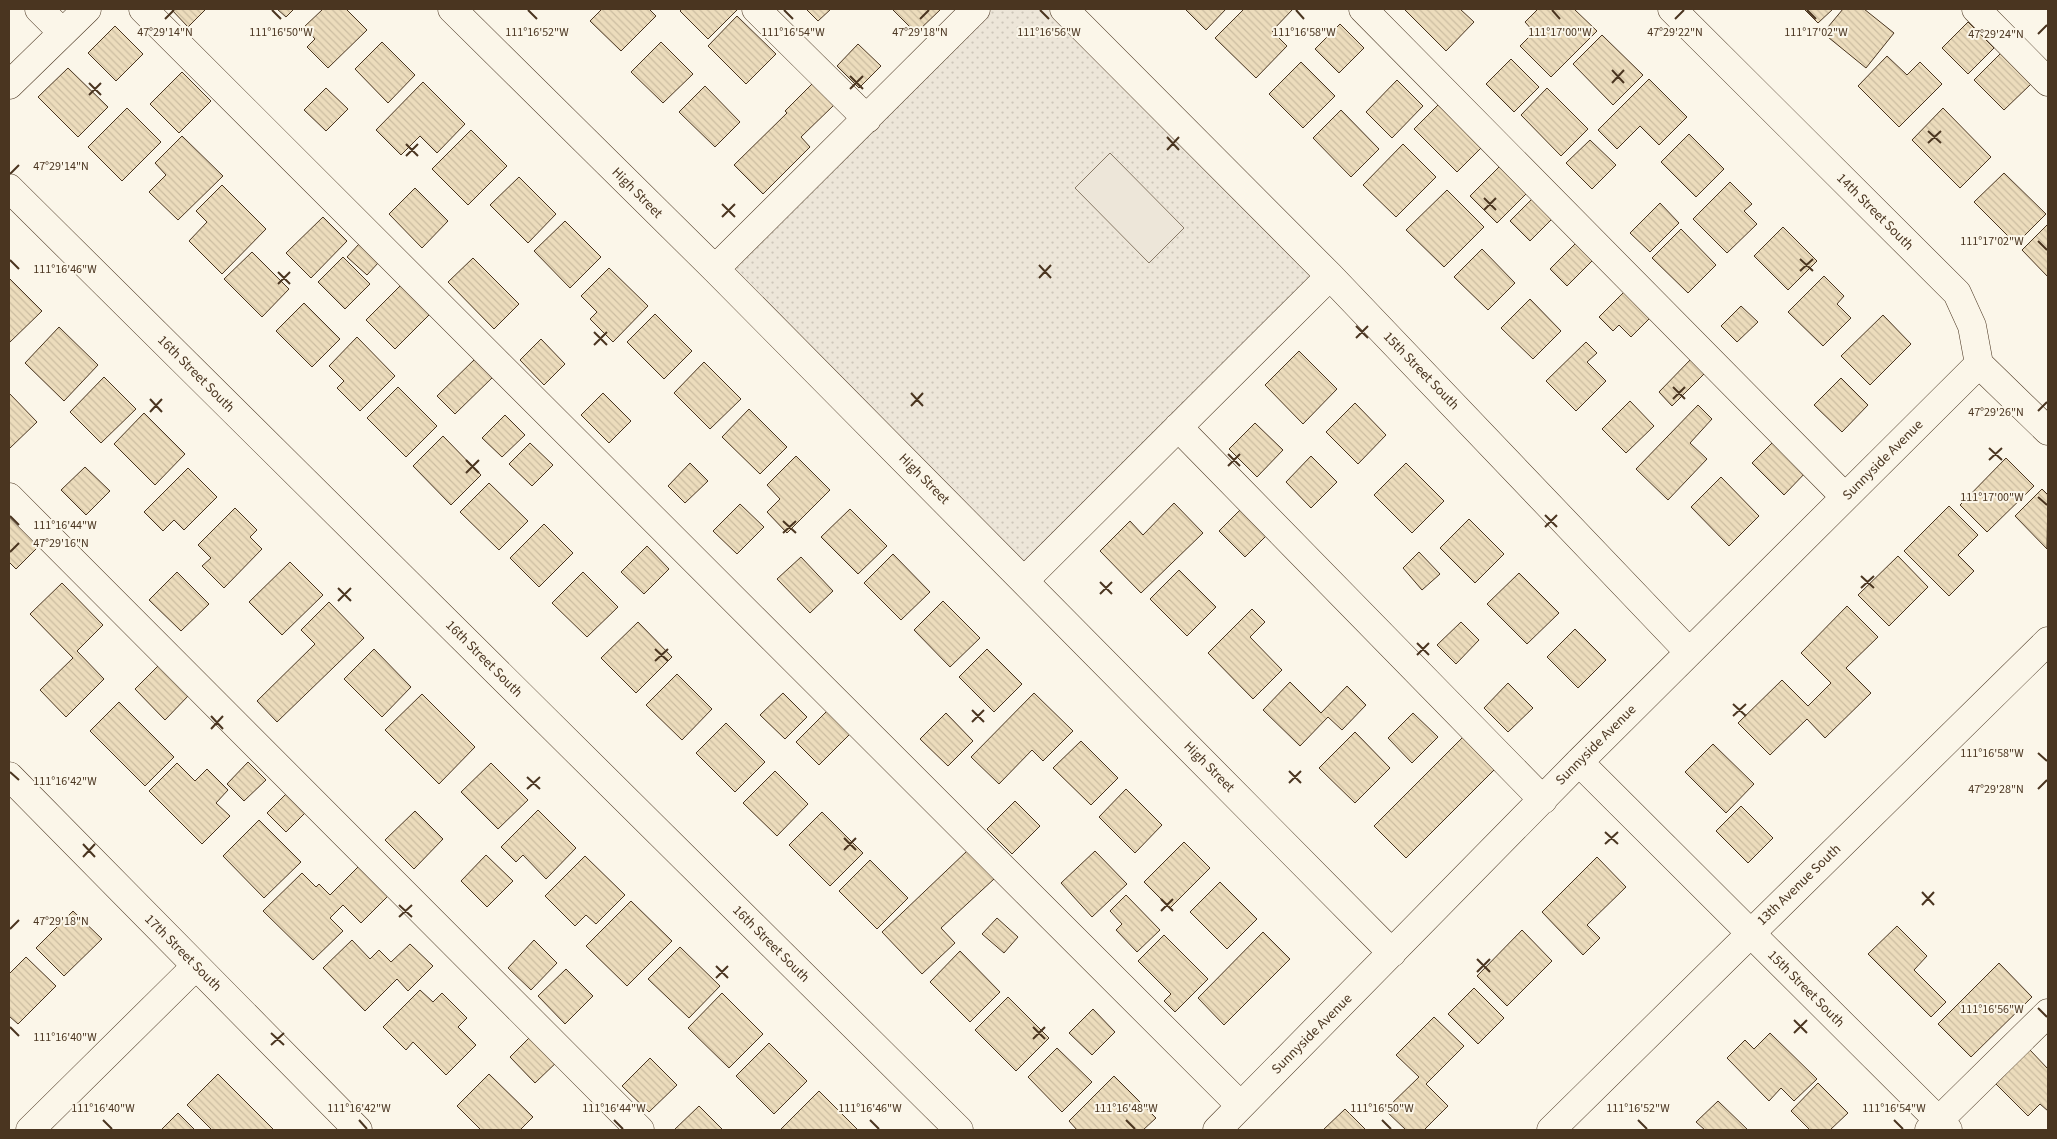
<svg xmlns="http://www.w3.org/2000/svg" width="2057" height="1139" font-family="'Source Sans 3',sans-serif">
  <defs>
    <pattern id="park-dots" width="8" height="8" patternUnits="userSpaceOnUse" patternTransform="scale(1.25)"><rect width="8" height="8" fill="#ede6d9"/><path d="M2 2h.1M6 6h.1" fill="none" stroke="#cdc6ba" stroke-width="1.8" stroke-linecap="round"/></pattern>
    <pattern id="building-back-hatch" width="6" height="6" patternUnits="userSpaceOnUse" patternTransform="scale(1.25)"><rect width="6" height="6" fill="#ecdcbc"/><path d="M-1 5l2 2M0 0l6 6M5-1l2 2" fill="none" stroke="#ccbda1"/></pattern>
  </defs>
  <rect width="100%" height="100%" fill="#fbf6e9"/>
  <path fill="url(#park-dots)" stroke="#887966" d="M976,9H1064L1330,276L1025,580L715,269Z"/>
  <path fill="#ede6d9" stroke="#887966" d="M1110,153L1184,228L1149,263L1075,188Z"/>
  <path fill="url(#building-back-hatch)" stroke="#4a3520" d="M171,9H206L188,27Z
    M277,9H294L286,17Z
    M323,9H346L367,30L328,68L307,47L315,39L304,27Z
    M602,9H649L656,16L621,51L590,21Z
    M682,9H736L737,10L708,39L680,11Z
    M806,9H831L818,21Z
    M892,9H941L916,33Z
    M1185,9H1226L1206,30Z
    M1244,9H1293L1272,31L1287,46L1256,78L1215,38Z
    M1404,9H1460L1474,22L1446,51Z
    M1538,9H1574L1597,31L1551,77L1520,46L1534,32L1525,22Z
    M1804,9H1833L1818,23Z
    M1843,9H1864L1894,33L1866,68L1823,33Z
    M737,16L776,54L746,84L708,46Z
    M1968,22L1994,48L1968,74L1942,48Z
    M1340,24L1364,48L1339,73L1315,49Z
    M115,26L143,54L116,81L88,53Z
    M1602,35L1643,75L1613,105L1573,64Z
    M382,42L415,75L388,103L355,69Z
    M661,42L693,74L663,103L631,72Z
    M858,44L881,66L859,88L837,66Z
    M2001,53L2031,84L2004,110L1974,80Z
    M1887,56L1907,75L1920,62L1942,84L1899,127L1858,86Z
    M1511,59L1539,87L1514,112L1486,84Z
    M1301,62L1335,96L1303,128L1269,94Z
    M68,68L108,107L78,137L38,97Z
    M182,72L211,101L179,133L150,104Z
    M1649,79L1687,117L1659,145L1640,126L1617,149L1598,130Z
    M1397,80L1423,106L1392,138L1366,112Z
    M423,82L465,124L437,153L420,136L401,155L376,130Z
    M813,83L834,105L801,137L810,147L763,194L734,165L787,113L785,111Z
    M705,86L740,122L715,147L679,112Z
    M326,88L348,109L326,131L304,110Z
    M1547,88L1588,129L1561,156L1521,115Z
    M1443,100L1486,143L1457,172L1414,129Z
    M127,108L161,142L122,181L88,147Z
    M1943,108L1991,157L1960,188L1912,140Z
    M1341,110L1379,149L1351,177L1313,138Z
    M471,130L507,166L468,205L432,169Z
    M1689,134L1724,169L1696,197L1661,162Z
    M182,136L223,176L178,220L149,192L166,175L155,163Z
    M1590,140L1616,165L1592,189L1566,163Z
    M1403,144L1436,177L1396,217L1363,185Z
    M1502,164L1529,191L1497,223L1470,196Z
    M2004,173L2046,214L2016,244L1974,202Z
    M519,177L556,214L528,243L490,205Z
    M1730,182L1752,204L1744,211L1757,224L1727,253L1693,219Z
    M222,185L266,229L222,274L189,241L207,222L196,211Z
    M415,188L448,221L422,248L389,214Z
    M1447,190L1484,227L1444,267L1406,230Z
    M1533,198L1553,218L1530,241L1510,221Z
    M1660,203L1679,223L1650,252L1630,233Z
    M323,217L347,241L311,278L286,253Z
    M565,221L601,257L570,288L534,251Z
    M2048,224V277L2022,250Z
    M1783,227L1817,261L1788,290L1754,256Z
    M1681,229L1716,265L1688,293L1652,258Z
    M1576,243L1593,260L1567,286L1550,269Z
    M359,244L379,262L367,275L347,257Z
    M1482,249L1515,283L1488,310L1454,277Z
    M252,252L289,289L262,317L224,279Z
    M343,257L370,284L345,309L318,282Z
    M473,258L519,304L494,329L448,282Z
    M609,268L648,306L613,342L590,319L597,312L581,296Z
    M1824,276L1844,296L1837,304L1851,318L1823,346L1788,312Z
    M9,278L42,311L9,343Z
    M402,284L431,313L395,349L366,320Z
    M1625,291L1651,317L1631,337L1619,325L1613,331L1599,317Z
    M1530,299L1561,331L1533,359L1501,328Z
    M304,303L340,339L312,367L276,331Z
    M1741,306L1758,322L1737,342L1721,326Z
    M655,314L692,351L664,379L627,342Z
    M1883,315L1911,344L1870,385L1841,356Z
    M59,327L98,365L64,401L25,363Z
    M357,337L395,376L360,411L337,388L344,381L329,366Z
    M541,339L565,364L544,385L520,360Z
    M1586,342L1597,353L1587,362L1606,381L1576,411L1546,381Z
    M1299,351L1337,389L1303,424L1265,385Z
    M476,358L494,376L455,414L437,396Z
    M1691,359L1705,373L1672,406L1659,392Z
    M704,362L741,399L710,429L674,393Z
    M104,377L136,409L101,443L70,412Z
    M1841,378L1868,405L1842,432L1814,405Z
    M398,387L437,426L406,457L367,418Z
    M9,393L37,422L10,448L9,447Z
    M603,393L631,421L609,443L581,415Z
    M1630,401L1654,426L1626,453L1602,429Z
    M1355,403L1386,435L1358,464L1326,432Z
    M1698,405L1712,419L1690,443L1707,459L1668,500L1636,469Z
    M749,409L787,447L760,474L722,437Z
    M144,413L185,454L155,485L114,444Z
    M505,415L525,435L502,457L482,438Z
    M1255,423L1283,450L1257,477L1229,449Z
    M443,436L481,475L451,505L413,466Z
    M1776,439L1808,470L1784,495L1752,463Z
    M530,443L553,465L532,486L509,464Z
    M796,456L830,490L787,533L767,512L780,499L767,485Z
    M1311,456L1337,482L1311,508L1286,482Z
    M2006,458L2034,486L1987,532L1960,505Z
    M690,463L708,481L685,503L668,486Z
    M1406,463L1444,501L1412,533L1374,495Z
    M85,467L110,491L86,515L61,490Z
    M188,468L217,497L184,530L174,520L163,531L144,512Z
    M1721,477L1759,516L1729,546L1691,507Z
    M489,483L528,521L499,550L460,512Z
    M2042,489L2048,495L2047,549L2015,516Z
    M1174,503L1203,533L1141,593L1100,551L1130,521L1143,535Z
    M740,504L764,527L737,554L713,531Z
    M9,505L44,541L16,569L9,562Z
    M1949,506L1978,535L1958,555L1974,571L1949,596L1904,551Z
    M1243,507L1269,533L1245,557L1219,531Z
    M235,508L257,530L250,537L262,549L224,588L202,566L211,558L198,545Z
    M850,509L887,546L858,574L821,537Z
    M1469,519L1504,554L1475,583L1440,548Z
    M544,524L573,553L539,587L510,558Z
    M647,546L669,569L644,594L621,572Z
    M1419,552L1440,574L1422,590L1403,568Z
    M893,554L930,592L901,620L864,583Z
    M1898,556L1928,587L1889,626L1858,595Z
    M801,557L833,591L810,613L777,579Z
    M290,562L323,595L282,635L249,602Z
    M1179,570L1216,607L1187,636L1150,599Z
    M177,572L209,604L181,631L149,600Z
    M583,572L618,607L587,637L552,603Z
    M1519,573L1559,613L1527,644L1487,604Z
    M62,583L103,625L77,651L104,679L66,717L40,690L73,658L30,614Z
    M943,601L980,638L950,667L914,630Z
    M329,602L364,638L277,722L257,701L315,644L301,630Z
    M1847,606L1878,637L1846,668L1871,693L1825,738L1807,719L1770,755L1738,723L1782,680L1808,706L1831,683L1801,653Z
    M1252,609L1265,622L1250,637L1282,670L1253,699L1208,653Z
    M638,622L672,657L636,693L601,658Z
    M1461,622L1479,640L1456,664L1437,645Z
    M1575,629L1606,660L1578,688L1547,657Z
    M374,649L411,687L382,717L344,679Z
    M987,649L1022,684L994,712L959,677Z
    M159,665L189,695L165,720L135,689Z
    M677,674L712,709L682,740L646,705Z
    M1290,682L1321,713L1347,686L1366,705L1342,730L1328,717L1300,746L1263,710Z
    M1508,683L1533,708L1508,732L1484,708Z
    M783,693L807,717L785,739L760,715Z
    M1034,693L1073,731L1043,761L1032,750L999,784L971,757Z
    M422,694L475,747L439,784L385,730Z
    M119,702L174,757L145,786L90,731Z
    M831,707L854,730L819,765L796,742Z
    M946,713L973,741L948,766L920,739Z
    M1413,713L1438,737L1412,763L1388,738Z
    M726,723L765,762L735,792L696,753Z
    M1355,732L1390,768L1355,803L1319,768Z
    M1468,732L1499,765L1406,858L1374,826Z
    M1081,741L1118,778L1091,805L1053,768Z
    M1713,744L1754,784L1726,813L1685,772Z
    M248,762L266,780L244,801L227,784Z
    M177,763L195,781L207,769L228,790L216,803L230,816L202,844L149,791Z
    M491,763L528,800L498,829L461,792Z
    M775,771L808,804L777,836L743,803Z
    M1126,789L1162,825L1135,853L1099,817Z
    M289,791L308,810L286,832L267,813Z
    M1015,801L1040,826L1012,854L987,829Z
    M1741,806L1773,838L1748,863L1716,831Z
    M538,810L576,848L546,879L523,855L516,862L501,847Z
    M415,811L443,839L414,869L385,840Z
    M822,812L863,853L830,886L789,845Z
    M259,820L301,862L264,898L223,856Z
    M1184,842L1210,868L1170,908L1144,882Z
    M967,851L994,879L941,928L955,943L922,974L882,932Z
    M1095,851L1127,884L1092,917L1061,883Z
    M486,855L513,881L487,907L461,881Z
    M585,856L625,895L596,924L586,915L575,926L545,896Z
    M1597,857L1626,887L1587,925L1600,938L1583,955L1542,912Z
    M870,860L908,898L877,929L839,891Z
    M360,865L389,895L361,923L343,905L330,918L343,931L313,960L263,911L302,873L316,887L319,884L330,895Z
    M1220,882L1257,919L1227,949L1190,912Z
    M1126,895L1160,930L1137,952L1116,930L1122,924L1110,911Z
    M631,901L672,941L627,986L586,946Z
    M73,911L102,939L64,976L36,948Z
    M997,918L1018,937L1004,953L982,934Z
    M1897,926L1927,956L1914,970L1946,1002L1931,1017L1868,954Z
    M1522,930L1552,961L1507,1006L1477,976Z
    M1263,932L1290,959L1224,1025L1198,998Z
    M1164,935L1208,979L1175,1012L1164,1001L1171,994L1138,961Z
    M352,940L370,959L379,950L391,962L410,944L433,966L408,991L397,979L365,1011L323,968Z
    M534,940L557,963L531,990L508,968Z
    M680,947L720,986L689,1018L648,979Z
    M960,951L1000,992L970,1022L930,982Z
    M26,957L56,986L18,1024L9,1016V974Z
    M1999,963L2032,997L1971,1057L1938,1024Z
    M566,969L593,996L565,1024L538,996Z
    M1474,988L1504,1018L1478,1044L1448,1014Z
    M420,990L433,1002L442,993L467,1018L458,1027L476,1045L446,1075L413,1042L406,1050L383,1027Z
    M722,993L763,1034L729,1068L688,1028Z
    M1008,997L1049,1038L1016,1071L975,1030Z
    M1093,1009L1115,1032L1092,1055L1069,1033Z
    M1434,1017L1464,1046L1426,1084L1448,1106L1424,1130H1406L1385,1110L1419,1077L1396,1055Z
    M535,1032L561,1058L535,1083L510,1057Z
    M1770,1033L1817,1079L1794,1101L1781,1088L1769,1101L1727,1058L1745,1040L1754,1049Z
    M769,1043L807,1081L774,1114L736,1076Z
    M1057,1048L1092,1082L1062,1112L1028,1077Z
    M2030,1050L2048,1069V1111L2040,1104L2028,1116L1996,1084Z
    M650,1058L677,1085L649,1112L622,1086Z
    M218,1074L274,1130H212L187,1105Z
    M489,1074L533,1117L520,1130H481L457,1106Z
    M1114,1076L1156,1118L1143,1130H1077L1069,1121Z
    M1818,1083L1848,1113L1830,1130H1810L1791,1111Z
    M819,1091L857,1129L855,1130H780Z
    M1718,1101L1748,1130H1705L1696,1122Z
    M699,1106L723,1130H674Z
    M1345,1109L1366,1130H1323Z
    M178,1113L195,1130H161Z"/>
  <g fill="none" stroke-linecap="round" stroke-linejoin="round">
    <defs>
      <path id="minor" d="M39,9L62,32
        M143,9L1240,1105
        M452,9L715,269L1392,953
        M756,9L867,119
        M1064,9L1330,276L1689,652
        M1363,9L1845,497
        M1672,9L1957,293L1972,326L1979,364L2048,431
        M1976,9L2048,82
        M9,85L87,9
        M9,188L959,1130
        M715,269L976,9
        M1178,427L1543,800
        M9,497L640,1130
        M1025,580L1330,276
        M1579,762L1948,1130
        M9,776L358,1130
        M30,1130L196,966
        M1217,1130L1579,762L1979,364
        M1551,1130L2048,641
        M1929,1130L2048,1013"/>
    </defs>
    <use href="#minor" stroke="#4a3520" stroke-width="29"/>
    <use href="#minor" stroke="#fbf6e9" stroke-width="28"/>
  </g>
  <path fill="none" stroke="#4a3520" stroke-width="2" d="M272,10L281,19M528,10L537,19M784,10L793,19M1040,10L1049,19M1296,10L1304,19M1552,10L1560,19M1807,10L1816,19M165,19L174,10M920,19L929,10M1675,19L1684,10M2038,34L2047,25M1612,70L1624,83M850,76L863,89M89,83L101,95M1612,83L1624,70M850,89L863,76M89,95L101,83M1928,131L1941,143M1167,137L1179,150M1928,143L1941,131M406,144L418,156M1167,150L1179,137M406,156L418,144M10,174L19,165M1484,198L1496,210M722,204L735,217M1484,210L1496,198M722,217L735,204M2038,241L2047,250M1800,259L1813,271M10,260L19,269M1039,265L1051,278M1800,271L1813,259M278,272L290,284M1039,278L1051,265M278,284L290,272M1356,326L1368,338M594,332L607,345M1356,338L1368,326M594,345L607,332M1673,387L1685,399M911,393L923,406M150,399L162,412M1673,399L1685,387M911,406L923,393M2038,411L2047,402M150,412L162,399M1989,448L2002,460M1228,454L1240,466M466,460L479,473M1989,460L2002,448M1228,466L1240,454M466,473L479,460M2038,497L2047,505M1545,515L1557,527M10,516L19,525M783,521L796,533M1545,527L1557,515M783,533L796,521M10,552L19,543M1861,576L1874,588M1100,582L1112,594M338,588L351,601M1861,588L1874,576M1100,594L1112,582M338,601L351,588M1417,643L1429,655M655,649L668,661M1417,655L1429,643M655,661L668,649M1733,704L1746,716M972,710L984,722M211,716L223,729M1733,716L1746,704M972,722L984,710M211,729L223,716M2038,753L2047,761M1289,771L1301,783M10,772L19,780M527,777L540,789M1289,783L1301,771M527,789L540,777M2038,789L2047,780M1605,832L1618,844M844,838L856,850M83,844L95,857M1605,844L1618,832M844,850L856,838M83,857L95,844M1922,892L1934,905M1161,899L1173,911M399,905L412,917M1922,905L1934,892M1161,911L1173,899M399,917L412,905M10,929L19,920M1477,959L1490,972M716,966L728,978M1477,972L1490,959M716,978L728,966M2038,1008L2047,1017M1794,1020L1807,1033M10,1027L19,1036M1033,1027L1045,1039M271,1033L284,1045M1794,1033L1807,1020M1033,1039L1045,1027M271,1045L284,1033M103,1120L112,1129M359,1120L367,1129M614,1120L623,1129M870,1120L879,1129M1126,1120L1135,1129M1382,1120L1391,1129M1638,1120L1647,1129M1894,1120L1903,1129"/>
  <g text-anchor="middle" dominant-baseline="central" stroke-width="4" stroke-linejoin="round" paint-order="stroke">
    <g font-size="14" fill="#4a3520" stroke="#fbf6e9">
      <text transform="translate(637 193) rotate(45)">High Street</text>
      <text transform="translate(1875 212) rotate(45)">14th Street South</text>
      <text transform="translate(1421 371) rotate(46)">15th Street South</text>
      <text transform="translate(196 374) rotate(45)">16th Street South</text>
      <text transform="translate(1883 460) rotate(-45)">Sunnyside Avenue</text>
      <text transform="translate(924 479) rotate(45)">High Street</text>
      <text transform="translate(484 659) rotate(45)">16th Street South</text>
      <text transform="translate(1596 745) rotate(-45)">Sunnyside Avenue</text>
      <text transform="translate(1209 767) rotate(45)">High Street</text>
      <text transform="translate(1799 885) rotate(-44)">13th Avenue South</text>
      <text transform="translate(771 944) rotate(45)">16th Street South</text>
      <text transform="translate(183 953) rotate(45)">17th Street South</text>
      <text transform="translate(1806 989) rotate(45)">15th Street South</text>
      <text transform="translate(1312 1034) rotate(-45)">Sunnyside Avenue</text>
    </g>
  </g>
  <g font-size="12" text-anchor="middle" fill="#4a3520" stroke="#fbf6e9" stroke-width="4" stroke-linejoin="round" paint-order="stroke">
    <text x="165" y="36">47°29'14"N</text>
    <text x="281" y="36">111°16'50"W</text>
    <text x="537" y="36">111°16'52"W</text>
    <text x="793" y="36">111°16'54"W</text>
    <text x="920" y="36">47°29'18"N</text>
    <text x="1049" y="36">111°16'56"W</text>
    <text x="1304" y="36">111°16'58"W</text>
    <text x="1560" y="36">111°17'00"W</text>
    <text x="1675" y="36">47°29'22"N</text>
    <text x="1816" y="36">111°17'02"W</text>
    <text x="1996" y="38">47°29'24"N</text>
    <text x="61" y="170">47°29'14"N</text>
    <text x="1992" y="245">111°17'02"W</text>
    <text x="65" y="273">111°16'46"W</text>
    <text x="1996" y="416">47°29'26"N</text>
    <text x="1992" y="501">111°17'00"W</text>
    <text x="65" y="529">111°16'44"W</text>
    <text x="61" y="547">47°29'16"N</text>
    <text x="1992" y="757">111°16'58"W</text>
    <text x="65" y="785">111°16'42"W</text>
    <text x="1996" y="793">47°29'28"N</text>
    <text x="61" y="925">47°29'18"N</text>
    <text x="1992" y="1013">111°16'56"W</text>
    <text x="65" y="1041">111°16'40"W</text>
    <text x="359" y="1112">111°16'42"W</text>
    <text x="614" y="1112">111°16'44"W</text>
    <text x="870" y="1112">111°16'46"W</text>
    <text x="103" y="1112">111°16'40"W</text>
    <text x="1126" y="1112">111°16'48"W</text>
    <text x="1382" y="1112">111°16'50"W</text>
    <text x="1638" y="1112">111°16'52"W</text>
    <text x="1894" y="1112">111°16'54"W</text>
  </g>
  <rect width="2057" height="1139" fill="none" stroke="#4a3520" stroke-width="20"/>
</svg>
